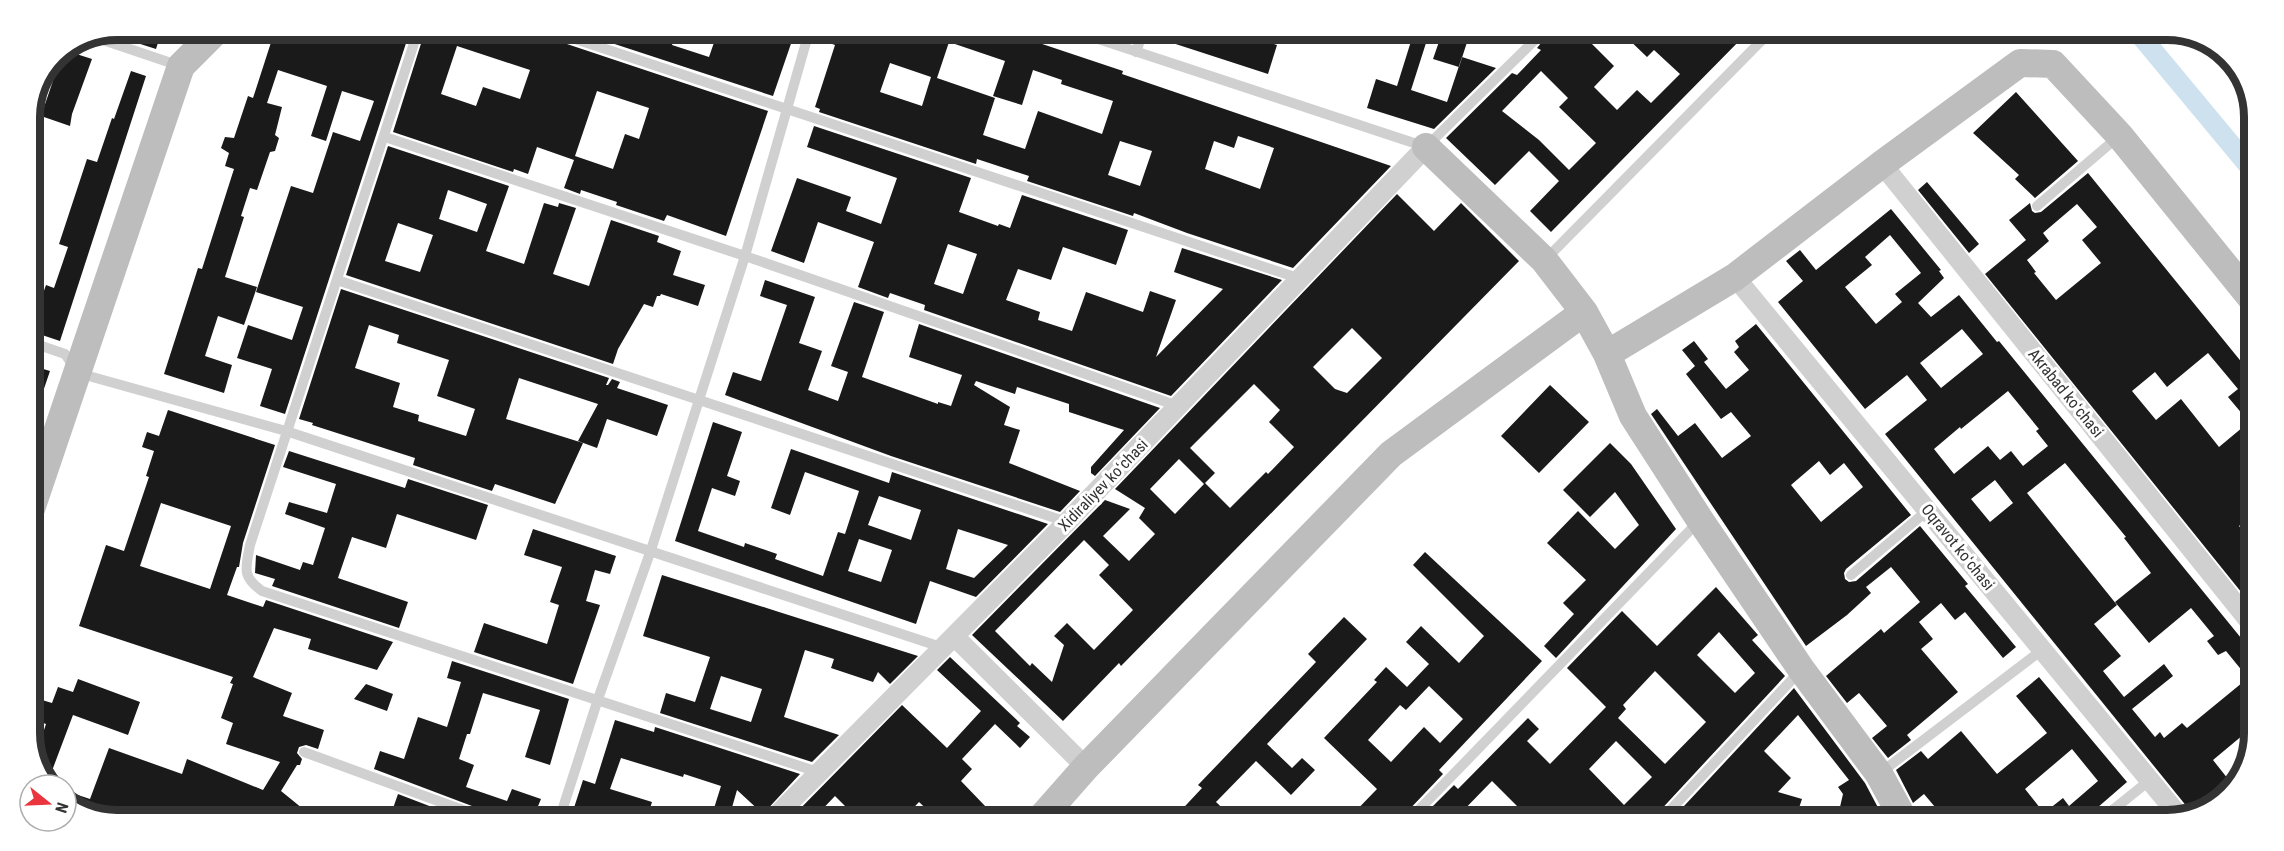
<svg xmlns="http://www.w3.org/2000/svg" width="2284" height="851" font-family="'Roboto Condensed',sans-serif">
  <rect width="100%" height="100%" fill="#fff"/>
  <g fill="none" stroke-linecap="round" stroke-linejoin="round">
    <path stroke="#cee1ef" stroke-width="20" d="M2140,35L2253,171"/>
  </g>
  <path fill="#1a1a1a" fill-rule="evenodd" d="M117,30H162L156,49L109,34Z
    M275,30L410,31L285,414L260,406L272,369L237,358L248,325L292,340L303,307L256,292L291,186L313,193L333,132L360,141L374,101L342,91L326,141L311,136L327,86L278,70L267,103L282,107L275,135L279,138L275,151L270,152L257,190L250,188L241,216L244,217L225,277L257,287L244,325L218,316L205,356L232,365L224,393L164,374L198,268L202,269L234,169L225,166L229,153L221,148L225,137L234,138L248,96L253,98Z
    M425,31H544L549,38L768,111L726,236L667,215L664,221L616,205L617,202L581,190L580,194L564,188L574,160L537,147L528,174L514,169L513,172L393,132ZM457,46L530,70L520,99L483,87L476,106L441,94ZM597,91L649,108L639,139L625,134L613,169L575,156Z
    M575,31H677L672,45L709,57L718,31L795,32L773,96Z
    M816,32H1006L1123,71L1122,74L1391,166L1293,268L1187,233L1134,213L1133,216L1027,181L1029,176L977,159L976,164L819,112L820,109L815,107L835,45L815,38ZM949,42L1005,61L993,96L1022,105L1033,70L1062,80L1061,84L1113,101L1102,134L1038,111L1025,149L983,135L995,98L937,78ZM890,63L931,77L922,106L880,92ZM1238,136L1274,148L1260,189L1205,169L1214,141L1234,148ZM1120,141L1152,151L1140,186L1108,175Z
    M1151,32L1238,33L1277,45L1268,74L1151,36Z
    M1442,33H1470L1459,67L1433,59Z
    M1502,33H1531L1521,43L1501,36Z
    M1549,33H1581L1614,66L1594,87L1617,110L1637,90L1651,103L1680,74L1654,50L1647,57L1622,33L1746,34L1551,232L1530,211L1559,181L1529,151L1495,185L1446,138L1512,73L1517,75L1541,50L1537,48ZM1541,71L1568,98L1559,107L1596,143L1569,170L1539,140L1502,111Z
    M1412,38L1426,43L1411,90L1447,102L1462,57L1496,68L1434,129L1367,108L1376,79L1397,86Z
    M67,51L92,59L72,114L70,126L41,116L56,72L49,70L56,55Z
    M131,71L146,76L60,341L30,331L46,285L54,288L68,247L59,244L87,159L97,162L112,118L114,119Z
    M2016,92L2078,161L2035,198L2015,179L2019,175L1973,133Z
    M814,126L971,178L959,212L998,226L999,224L1010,228L1022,195L1128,230L1116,265L1063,247L1051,280L1018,269L1006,300L1040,312L1038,320L1072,331L1086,292L1143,312L1150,291L1176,300L1156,357L1223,289L1174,272L1182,248L1282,280L1171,396L924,310L925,305L890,293L888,298L858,287L874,242L818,222L804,263L771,251L797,178L851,197L846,211L881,224L897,178L807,147ZM948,244L977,254L963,294L934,284Z
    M388,146L509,186L486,251L524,264L544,203L558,207L559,203L576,208L553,274L589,286L611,220L659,236L657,242L681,251L673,275L705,285L698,306L661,294L660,296H657L653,307L644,304L618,349L613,364L346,275ZM448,190L487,204L477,232L439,219ZM398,223L433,235L420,272L385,261Z
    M2088,173L2252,375L2251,516L2239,526L2251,540L2250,603L1985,274L2026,240L2009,220L2030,203L2032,211L2035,213L2041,212ZM2077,204L2097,227L2082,240L2101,263L2056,300L2034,273L2036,272L2027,260L2049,241L2043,233ZM2208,353L2238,389L2228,397L2249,422L2219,447L2181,399L2156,420L2132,391L2155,372L2167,387Z
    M1927,182L1979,244L1969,253L1918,190Z
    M1397,194L1434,231L1461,203L1519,261L1121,666L1119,663L1063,721L972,635L1105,500L1130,509L1103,536L1129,561L1155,534L1139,518L1145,508L1115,489ZM1352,328L1382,358L1347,393L1335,389L1313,367ZM1254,384L1280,410L1269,422L1294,447L1268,474L1266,472L1230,508L1205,483L1215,473L1190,448ZM1179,459L1204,484L1175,514L1150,489ZM1084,540L1109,565L1099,575L1133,610L1094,650L1067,623L1054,636L1064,645L1052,682L1032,663L1030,666L995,631Z
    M1891,209L1941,270L1939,271L1944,278L1918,303L1931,317L1959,295L1997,342L1999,341L2250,649L2249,730L2213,760L2232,784L2215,806L2192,813L1885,434L1927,400L1907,375L1865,409L1778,302L1803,281L1786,261L1800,250L1816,270ZM1890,235L1921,273L1895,294L1902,302L1876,324L1845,287L1872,265L1865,257ZM1962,329L1983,354L1941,388L1920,363ZM2008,391L2039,429L2036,431L2048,446L2023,466L2011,451L2000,460L1988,446L1954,474L1934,449L1960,427L1961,429ZM2065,463L2126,537L2124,538L2151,573L2115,602L2149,643L2191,608L2214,636L2207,641L2218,655L2226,651L2248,678L2187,728L2182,723L2164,738L2160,732L2155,737L2132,709L2173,676L2164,664L2124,697L2103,671L2121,656L2094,624L2117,605L2027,493ZM1995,480L2013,503L1990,522L1971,499Z
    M765,280L815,297L799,343L822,351L808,390L838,401L848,372L831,366L854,302L884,312L862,377L938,404V402L951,406L962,375L909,357L919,324L1160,408L1095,476L1091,473V467L1124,430L1069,412V404L1017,387L1015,394L976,381L974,385L1010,407L1004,425L1020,430L1009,463L1080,491L1060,512L891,456L725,395L733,372L761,381L787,305L760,296Z
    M341,289L609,378L606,385H608L612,379L620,382L617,388L668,405L657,436L607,419L597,448L578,441L598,404L519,378L506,419L583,443L555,504L495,484L492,491L413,465L415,458L312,425L313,423L299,419ZM369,325L399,335L397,343L449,360L437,396L475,409L466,436L418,421L419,415L393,407L400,383L355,368Z
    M1756,324L1911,515L1846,569L1844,573L1845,579L1849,582L1856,581L1920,526L1968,584L1965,586L2016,647L2003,658L1965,612L1955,620L1941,603L1919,622L1933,639L1921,649L1958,692L1907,735L1911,740L1888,758L1872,738L1887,726L1859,693L1847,703L1826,676L1881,629L1884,633L1920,602L1891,567L1866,587L1871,593L1847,615L1806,646L1651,414L1657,409L1678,436L1695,423L1722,458L1751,436L1731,412L1721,419L1686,374L1695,366L1682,350L1694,341L1708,359L1704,362L1726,389L1749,370L1734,352L1739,347L1735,341ZM1819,461L1830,475L1844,463L1863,487L1821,522L1791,485Z
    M30,365L50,371L33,421H30Z
    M1550,385L1589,422L1539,473L1501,436Z
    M168,410L275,445L243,543L239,567H237L227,595L263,607L266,600L393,642L377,670L308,649L311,639L274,628L253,677L292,693L283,716L324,730L318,749L306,745L299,747L297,753L302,759L300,765H297L281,791L313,817H246L231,811L229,817L89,816L66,800V791L90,799L109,748L182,774L187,759L263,790L280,762L226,744L233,723L221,718L233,684L230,683L233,677L79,626L106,545L124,551L149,477L146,476L154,451L142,447L147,432L159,436ZM161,503L231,526L210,589L140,566Z
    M713,422L742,432L727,476L740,481L735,496L712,488L698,531L744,547L745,543L777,554L775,559L823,576L838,532L845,534L859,491L805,472L790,515L771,508L791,449L889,483L892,472L1048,524L976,597L930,581L916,624L675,541ZM879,496L921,510L911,540L868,525ZM958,529L1008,545L974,578L946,569ZM859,539L892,550L881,582L848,571Z
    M1610,443L1631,464L1676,529L1556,658L1544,646L1574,614L1563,603L1586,580L1547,543L1578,511L1615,549L1639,525L1615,492L1590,517L1563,490Z
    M289,451L405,488L408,479L488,505L476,540L397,514L386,548L352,537L338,578L408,602L399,628L272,586L275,579L255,573L256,555L300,570L303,562L313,565L325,528L285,514L289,502L327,513L336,484L283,467Z
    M533,529L616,556L610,574L595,570L586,601L600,605L573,684L474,652L484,623L547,644L559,605L550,602L562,567L524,555Z
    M1425,552L1542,661L1439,770L1443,774L1405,814L1403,819H1348L1377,789L1324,738L1377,682L1374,680L1386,667L1407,687L1429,664L1406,642L1421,626L1459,663L1484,636L1413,565ZM1429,686L1463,719L1440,743L1424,727L1391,762L1368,740L1400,705L1406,710Z
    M662,575L779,612L918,656L890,684L878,672L873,682L831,668L834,659L805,650L784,717L839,735L812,762L660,713L666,693L695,702L710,657L643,636ZM721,676L762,689L751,722L710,709Z
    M1716,587L1758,635L1752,640L1785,676L1656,815L1654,820H1531L1492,781L1455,819H1420L1454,785L1458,789L1528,718L1539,729L1527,741L1550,764L1606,707L1567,668L1622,611L1657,646ZM1719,632L1755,673L1735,693L1697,655ZM1655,671L1706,722L1665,764L1618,718L1626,709L1623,705ZM1616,741L1652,777L1624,805L1589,769Z
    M1344,617L1367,639L1267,744L1292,768L1302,758L1315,770L1291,795L1256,761L1216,802L1234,819H1173L1202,788L1198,785L1316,662L1308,654Z
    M950,657L1020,723L1017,726L1030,737L1020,748L995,724L962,759L972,769L961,781L986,807L975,818H936L919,802L904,818H857L835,796L814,818H791L902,705L947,748L981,711L937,670Z
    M452,661L569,699L550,765L525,757L540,710L483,693L470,734H467L459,759L474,765L466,787L507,801L512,789L541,799L536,811L546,815V817H501L374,769L380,751L404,759L418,717L447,727L461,682L447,678Z
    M2039,677L2127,782L2082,821L1946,820L1924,794L1913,803L1896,770L1921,751L1928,759L1961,731L1997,774L2047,733L2016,696ZM2072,749L2098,781L2069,806L2063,798L2044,813L2025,789Z
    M78,679L140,702L128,735L73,715L47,784L36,754L46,724L35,720L42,700L52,703L58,687L73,692Z
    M366,684L393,694L387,711L354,699Z
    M1794,688L1865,783L1883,817L1871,818L1870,820H1837L1843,794L1838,787L1849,780L1798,715L1764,751L1791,778L1778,792L1802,799L1795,820H1722L1710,809L1699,820H1671Z
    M615,720L654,732L655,727L800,774L763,814L737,790L729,818H711L721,786L684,774L683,777L621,758L610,789L652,802L647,818L571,817L583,780L595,784Z
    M398,794L445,812L444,817H390Z"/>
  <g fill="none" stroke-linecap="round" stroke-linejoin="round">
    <path stroke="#d0d0d0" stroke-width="10" d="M418,31L250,545C246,568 241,576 262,591L818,772
      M551,31L1301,279
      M1077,32L1426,147L1542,33
      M97,38L180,66
      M1136,52L1143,32
      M385,137L745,256L1178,406
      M2037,206L2119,136
      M1545,260L1768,34
      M337,280L1067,522
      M30,342L65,354L78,373L286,431L944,648
      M1851,575L1928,510
      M304,752L482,817
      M1880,773L2042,650
      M560,817L598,699L651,550L745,256L809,32
      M1410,819L1698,522
      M1661,820L1800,671
      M2099,821L2150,780"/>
    <path stroke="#d0d0d0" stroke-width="20" d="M1882,164L2250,622
      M1735,277L2180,817
      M955,637L1086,767
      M774,818L1067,522L1426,147"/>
    <path stroke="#bdbdbd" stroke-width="28" d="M1426,147L1544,260L1584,312L1607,354L1633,416L1700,520L1801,669L1879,774L1904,820
      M1607,354L1735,277L1882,164L2020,63L2053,64L2120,136L2252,299
      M30,512L181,66L217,30
      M1041,818L1086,767L1391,454L1584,312"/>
  </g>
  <g text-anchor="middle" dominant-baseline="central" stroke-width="6" stroke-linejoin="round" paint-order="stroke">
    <g font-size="16" fill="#333" stroke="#fff">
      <text transform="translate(2066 393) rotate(51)">Akrabad koʻchasi</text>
      <text transform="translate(1103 485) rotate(-46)">Xidiraliyev koʻchasi</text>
      <text transform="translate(1958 547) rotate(51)">Oqravot koʻchasi</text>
    </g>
  </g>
  <path d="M0 0H2284V851H0ZM117 40H2167A77 77 0 0 1 2244 117V733A77 77 0 0 1 2167 810H117A77 77 0 0 1 40 733V117A77 77 0 0 1 117 40Z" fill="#fff" fill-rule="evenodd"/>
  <path fill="none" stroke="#333" stroke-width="8" d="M117 40H2167A77 77 0 0 1 2244 117V733A77 77 0 0 1 2167 810H117A77 77 0 0 1 40 733V117A77 77 0 0 1 117 40Z"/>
  <g transform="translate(48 803) rotate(108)"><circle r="28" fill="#ffffff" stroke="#adadad" stroke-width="1.5"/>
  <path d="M0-4.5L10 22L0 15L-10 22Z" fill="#ea353e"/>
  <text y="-9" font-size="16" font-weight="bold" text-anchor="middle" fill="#333333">N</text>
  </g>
</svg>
